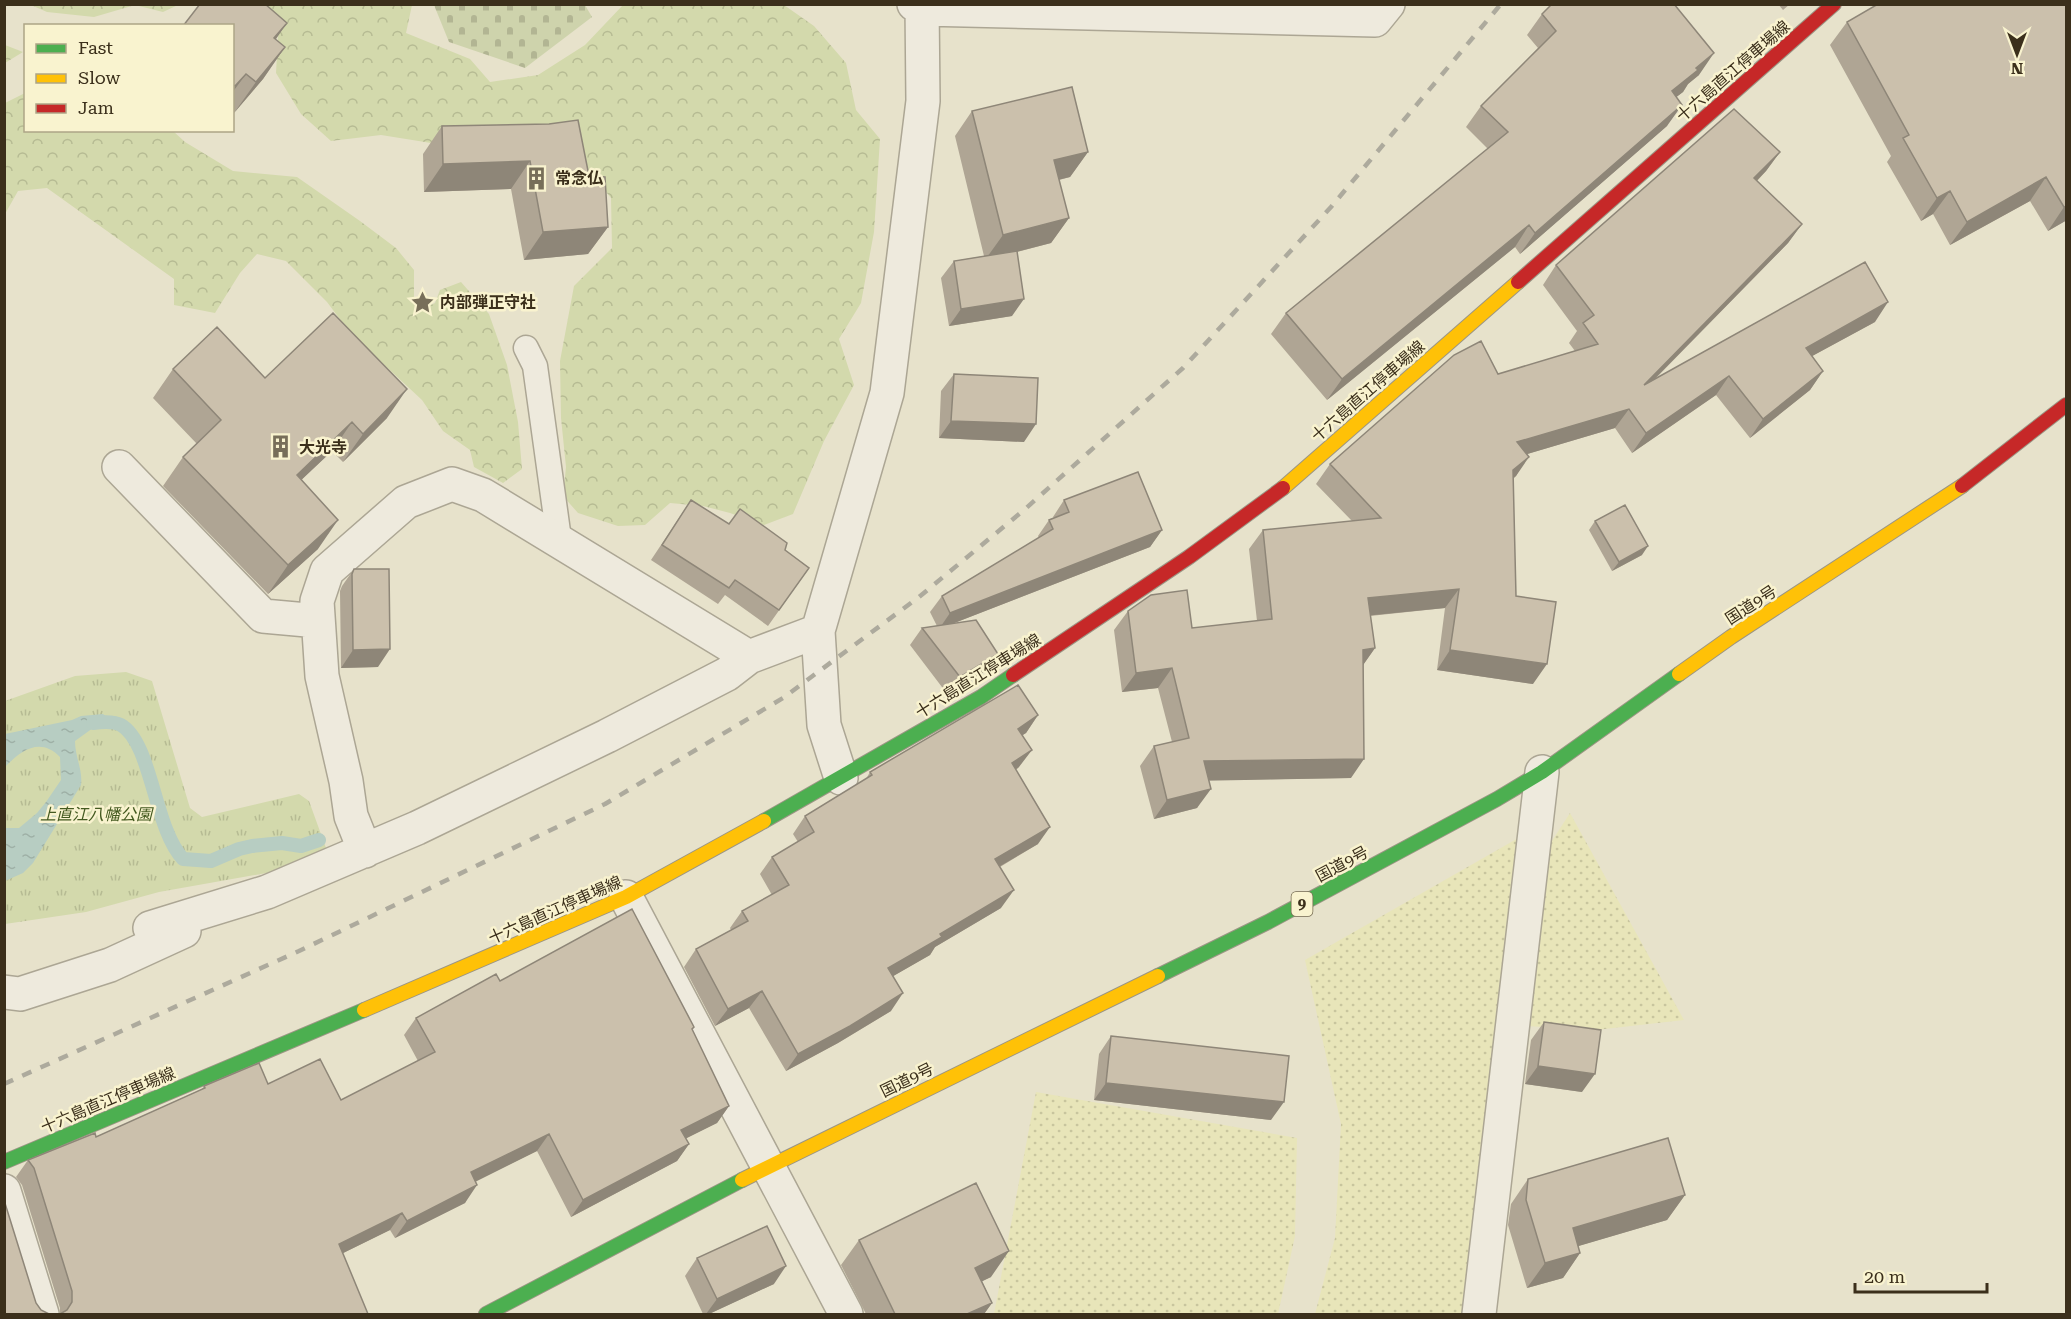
<svg xmlns="http://www.w3.org/2000/svg" width="2071" height="1319" font-family="'Roboto Serif','Noto Sans JP',serif">
  <defs>
    <pattern id="farmland-dots" width="8" height="8" patternUnits="userSpaceOnUse" patternTransform="scale(1.5)"><rect width="8" height="8" fill="#e8e5b9"/><path d="M2 2h.1M6 6h.1" fill="none" stroke="#c8c59e" stroke-width="1.8" stroke-linecap="round"/></pattern>
    <pattern id="forest-crowns" width="20" height="18" patternUnits="userSpaceOnUse" patternTransform="scale(1.5)"><rect width="20" height="18" fill="#d3d9ac"/><path d="M2 6a3 3 0 1 1 6 0M12 15a3 3 0 1 1 6 0" fill="none" stroke="#b6bb93"/></pattern>
    <pattern id="cemetery-stones" width="16" height="16" patternUnits="userSpaceOnUse" patternTransform="scale(1.5)"><rect width="16" height="16" fill="#ced3ac"/><path d="M2 7V4a2 2 0 0 1 4 0v3zM10 15v-3a2 2 0 0 1 4 0v3z" fill="#b2b593"/></pattern>
    <pattern id="park-tufts" width="24" height="20" patternUnits="userSpaceOnUse" patternTransform="scale(1.5)"><rect width="24" height="20" fill="#d3d9ac"/><path d="M3 7l-1-3M5 7V3M7 7l1-3M15 17l-1-3M17 17v-4M19 17l1-3" fill="none" stroke="#b6bb93"/></pattern>
    <pattern id="water-ripples" width="26" height="14" patternUnits="userSpaceOnUse" patternTransform="scale(1.5)"><rect width="26" height="14" fill="#b7cdc2"/><path d="M2 4q2-2 4 0t4 0M15 11q2-2 4 0t4 0" fill="none" stroke="#9eb0a6"/></pattern>
  </defs>
  <rect width="100%" height="100%" fill="#e7e2cb"/>
  <path fill="url(#farmland-dots)" d="M1570,813L1684,1020L1596,1030L1526,1026L1548,847Z
    M1520,837L1465,1314H1315L1335,1238L1341,1124L1305,960Z
    M1036,1092L1297,1138L1295,1236L1278,1314H994Z"/>
  <path fill="url(#forest-crowns)" d="M31,5H178L163,12L135,5L94,17L47,12Z
    M245,5H412L406,33L470,59L490,82L538,75L585,45L623,5H784L814,26L846,63L856,110L880,139L874,232L861,303L839,339L854,385L824,441L793,514L764,525L730,513L703,506L670,503L645,525L618,526L578,513L563,496L566,467L561,418L560,361L574,286L612,248L611,198L578,157L431,143L381,135L331,141L301,114L276,73L278,36Z
    M5,45L23,52L5,63Z
    M25,93L26,130L173,131L185,142L233,171L297,177L360,221L396,248L414,270V299L422,309L435,303L440,290L461,282L489,314L507,365L518,422L522,469L503,483L474,467L470,450L443,431L422,400L351,334L327,302L286,261L257,254L240,273L215,313L174,305V279L47,188L18,191L5,214V103Z"/>
  <path fill="url(#cemetery-stones)" d="M434,5H585L592,17L525,68L449,42Z"/>
  <path fill="url(#park-tufts)" d="M126,672L152,681L190,808L202,817L299,794L309,801L326,848L283,870L159,892L86,912L5,924V701L75,676Z"/>
  <path fill="url(#water-ripples)" d="M103,714L111,720L113,729L93,728L75,741C75,757 83,770 81,785L33,863L23,873L5,881V828H19L37,813L46,802L61,780L60,757C40,736 20,751 5,767V734L72,720L81,716Z"/>
  <g fill="none" stroke-linecap="round" stroke-linejoin="round">
    <path stroke="#b7cdc2" stroke-width="14" d="M93,723C101,722 114,721 121,725C152,743 154,828 183,859L211,861L239,849L252,846L282,843L301,846L319,840"/>
    <defs>
      <path id="lane" d="M526,348L535,366L559,539"/>
      <path id="street" d="M914,4L923,9L1375,20L1388,4
        M119,467L263,616L318,621
        M841,778L824,725L818,631L887,393L923,101L922,4
        M365,851L351,816L346,781L322,676L317,601L327,571L406,502L452,484L483,495L749,657
        M626,897L846,1314
        M150,928L267,892L417,828L607,736L727,674L749,657L818,631
        M4,992L20,994L110,965L184,931
        M4,1191L42,1314
        M1479,1314L1542,772"/>
      <path id="fast" d="M764,821L981,697L1013,675
        M1158,976L1268,922L1497,799L1542,772L1679,674
        M4,1162L364,1010
        M486,1314L742,1180"/>
      <path id="slow" d="M1283,488L1518,282
        M1679,674L1731,637L1962,486
        M364,1010L626,897L764,821
        M742,1180L1158,976"/>
      <path id="jam" d="M1518,282L1834,4
        M1962,486L2066,405
        M1013,675L1189,557L1283,488"/>
    </defs>
    <use href="#lane" stroke="#aca694" stroke-width="27"/>
    <use href="#street" stroke="#aca694" stroke-width="36"/>
    <use href="#fast" stroke="#9b9584" stroke-width="16"/>
    <use href="#slow" stroke="#9b9584" stroke-width="16"/>
    <use href="#jam" stroke="#9b9584" stroke-width="16"/>
    <use href="#lane" stroke="#eeeadd" stroke-width="24"/>
    <use href="#street" stroke="#eeeadd" stroke-width="33"/>
    <use href="#fast" stroke="#4caf50" stroke-width="14"/>
    <use href="#slow" stroke="#ffc107" stroke-width="14"/>
    <use href="#jam" stroke="#c62828" stroke-width="14"/>
    <path stroke="#adaa9d" stroke-width="4.5" stroke-dasharray="10 10" stroke-linecap="butt" d="M4,1084L299,951L605,804L783,698L919,597L1024,510L1183,368L1331,207L1501,4"/>
  </g>
  <path fill="#afa594" d="M1778,4H1790L1783,10Z
    M2067,4V220L2048,231L2030,201L1950,245L1933,214L1921,221L1887,162L1891,156L1830,45L1847,22Z
    M1542,14L1699,75L1688,84L1683,92L1676,97L1667,126L1520,254L1515,247L1327,400L1271,334L1286,313L1488,149L1466,127L1481,106L1538,48L1527,35Z
    M232,26L276,40L285,47L263,79L234,113L232,112Z
    M972,111L1088,152L1070,177L1059,180L1069,218L1051,243L1017,252L1012,316L949,326L941,278L954,261L984,256L955,136Z
    M442,126L589,176L608,227L588,254L524,260L511,189L424,192L423,154Z
    M1780,152L1766,171L1757,181L1802,224L1788,243L1656,378L1875,322L1812,356L1823,371L1810,390L1750,438L1716,395L1632,453L1615,428L1527,454L1516,476L1513,479L1516,596L1533,684L1437,670L1445,608L1370,616L1375,648L1363,665L1351,778L1209,780L1197,808L1154,819L1140,766L1154,746L1172,742L1158,688L1122,692L1114,630L1128,611L1192,628L1257,621L1249,549L1263,530L1352,521L1316,484L1330,464L1498,374L1575,351L1569,343L1577,331L1543,285L1556,265Z
    M173,369L265,378L387,418L343,462L332,451L302,479L318,549L268,594L163,486L183,457L197,444L153,398Z
    M954,374L1024,442L939,438L941,391Z
    M691,500L729,524L785,550L809,568L768,626L725,595L718,604L651,560Z
    M1064,500L1162,530L1150,547L954,623L986,671L948,695L910,645L922,628L937,626L930,612L942,596L1039,538L1038,536L1049,520L1054,518L1053,517Z
    M1595,521L1642,555L1612,571L1589,530Z
    M354,569L378,667L341,668L340,591L342,586Z
    M1038,715L1026,733L1022,735L1019,767L1016,770L1038,844L1000,867L1001,908L935,947L930,955L893,976L891,1011L838,1043L786,1071L749,1008L715,1026L684,967L696,949L731,930L730,928L742,911L772,895L760,874L772,857L798,842L793,834L805,816L866,779L870,772Z
    M500,981L694,1027L692,1030L729,1106L717,1123L686,1138L689,1144L677,1161L571,1217L537,1151L475,1181L465,1203L395,1238L390,1230L343,1253L60,1314V1308L22,1185L16,1177L28,1160L96,1137L202,1089L204,1086L268,1084L341,1100L418,1061L404,1035L416,1018Z
    M1544,1022L1582,1092L1525,1084L1531,1040Z
    M1111,1036L1271,1120L1094,1100L1099,1054Z
    M1528,1179L1685,1195L1667,1220L1578,1246L1580,1253L1563,1278L1527,1288L1508,1225L1511,1204Z
    M859,1240L991,1277L982,1281L992,1303L984,1314H866L841,1265Z
    M697,1258L774,1284L709,1314H703L685,1276Z"/>
  <path fill="#8e8678" d="M287,23L265,55L274,38Z
    M285,47L263,79L234,113L256,82Z
    M1714,53L1699,75L1688,84L1683,92L1657,112L1672,91L1696,68Z
    M246,74L232,93V90Z
    M1682,105L1667,126L1520,254L1535,233Z
    M1088,152L1070,177L1037,185L1054,160Z
    M1780,152L1766,171L1740,198L1754,178Z
    M530,161L511,189L424,192L443,164Z
    M2046,177L2030,201L1950,245L1967,222Z
    M1950,191L1933,214L1921,221L1937,198Z
    M2067,206V220L2048,231L2064,207Z
    M1069,218L1051,243L985,260L1003,235Z
    M1802,224L1788,243L1630,404L1644,385Z
    M1529,225L1515,247L1327,400L1342,379Z
    M608,227L588,254L524,260L543,232Z
    M1024,299L1012,316L949,326L961,309Z
    M1888,302L1875,322L1792,367L1806,348Z
    M1823,371L1810,390L1750,438L1763,419Z
    M1729,376L1716,395L1632,453L1646,433Z
    M407,389L387,418L343,462L363,434Z
    M1629,409L1615,428L1504,461L1517,442Z
    M951,421L1036,424L1024,442L939,438Z
    M352,422L332,451L277,503L297,475Z
    M1529,457L1516,476L1499,489L1513,470Z
    M338,520L318,549L268,594L288,565Z
    M1162,530L1150,547L939,629L950,613Z
    M1648,546L1642,555L1612,571L1619,562Z
    M1459,589L1445,608L1354,617L1368,598Z
    M1375,648L1361,668L1363,650Z
    M390,649L378,667L341,668L353,650Z
    M1450,650L1547,664L1533,684L1437,670Z
    M998,654L986,671L948,695L960,677Z
    M1172,668L1158,688L1122,692L1136,673Z
    M1038,715L1026,733L1006,746L1018,729Z
    M1032,750L1019,767L1000,780L1012,763Z
    M1364,759L1351,778L1190,781L1204,761Z
    M1211,789L1197,808L1154,819L1167,800Z
    M1050,827L1038,844L983,876L995,859Z
    M1014,890L1001,908L935,947L930,955L876,986L888,968L940,934Z
    M762,991L749,1008L715,1026L728,1009Z
    M903,993L891,1011L838,1043L786,1071L798,1054Z
    M1538,1066L1595,1074L1582,1092L1525,1084Z
    M1106,1083L1284,1102L1271,1120L1094,1100Z
    M729,1106L717,1123L669,1147L681,1130Z
    M549,1134L537,1151L459,1190L471,1172Z
    M689,1144L677,1161L571,1217L583,1200Z
    M477,1185L465,1203L395,1238L407,1221Z
    M1685,1195L1667,1220L1555,1253L1573,1228Z
    M402,1213L390,1230L327,1261L339,1244Z
    M1009,1251L991,1277L958,1293L975,1268Z
    M1580,1253L1563,1278L1527,1288L1545,1263Z
    M786,1266L774,1284L709,1314H706L717,1299Z
    M992,1303L984,1314H967Z"/>
  <path fill="#cbc0ac" stroke="#8e8678" stroke-width="1.5" d="M200,4H265L287,23L274,38L285,47L256,82L246,74L235,86L232,84V26H183Z
    M1552,4H1674L1714,53L1696,68L1698,70L1672,91L1682,105L1535,233L1529,225L1342,379L1286,313L1508,132L1481,106L1556,31L1542,14Z
    M1878,4H2067V206L2064,207L2046,177L1967,222L1950,191L1937,198L1903,138L1909,135L1847,22Z
    M1072,87L1088,152L1054,160L1069,218L1003,235L972,111Z
    M1734,109L1780,152L1754,178L1802,224L1644,385L1865,262L1888,302L1806,348L1823,371L1763,419L1729,376L1646,433L1629,409L1517,442L1529,457L1513,470L1516,596L1556,602L1547,664L1450,650L1459,589L1368,598L1375,648L1363,650L1364,759L1204,761L1211,789L1167,800L1154,746L1189,738L1172,668L1136,673L1128,611L1151,595L1187,590L1192,628L1272,619L1263,530L1381,518L1330,464L1454,355L1481,341L1498,374L1598,344L1583,323L1594,315L1556,265Z
    M578,120L589,176L605,177L608,227L543,232L530,161L443,164L442,126L549,124Z
    M1017,251L1024,299L961,309L954,261Z
    M333,313L407,389L363,434L352,422L297,475L338,520L288,565L183,457L221,420L173,369L217,327L265,378Z
    M954,374L1038,378L1036,424L951,421Z
    M1138,472L1162,530L950,613L942,596L1053,529L1049,520L1069,512L1064,500Z
    M691,500L729,524L740,509L787,543L785,550L809,568L779,610L735,580L729,588L662,545Z
    M1625,505L1648,546L1619,562L1595,521Z
    M354,569H389L390,649L353,650L352,574Z
    M976,620L998,654L960,677L922,628Z
    M1018,685L1038,715L1018,729L1032,750L1012,763L1050,827L995,859L1014,890L940,934L942,937L888,968L903,993L850,1026L798,1054L762,991L728,1009L696,949L748,921L742,911L789,885L772,857L814,832L805,816L872,775L870,772Z
    M632,909L694,1027L692,1029L729,1106L681,1130L689,1144L583,1200L549,1134L471,1172L477,1185L407,1221L402,1213L339,1244L368,1314H60L67,1310L72,1302V1291L34,1168L28,1160L95,1133L96,1137L205,1088L204,1086L259,1063L268,1084L320,1059L341,1100L435,1052L416,1018L496,974L500,981Z
    M1544,1022L1601,1030L1595,1074L1538,1066Z
    M1111,1036L1289,1056L1284,1102L1106,1083Z
    M1668,1138L1685,1195L1573,1228L1580,1253L1545,1263L1526,1200L1528,1179Z
    M976,1183L1009,1251L975,1268L992,1303L967,1314H895L859,1240Z
    M4,1200L36,1303L41,1310L49,1314H4Z
    M767,1226L786,1266L717,1299L697,1258Z"/>
  <defs>
    <symbol id="building-bare" viewBox="-9 -9 18 18"><path d="M-4-6H4V6H1V3H-1V6H-4ZM-2.5-4.3h1.7v1.8h-1.7ZM.8-4.3h1.7v1.8H.8ZM-2.5-1h1.7V.8h-1.7ZM.8-1h1.7V.8H.8Z" fill="#776e59" stroke="#f9f3cf" stroke-width="2.5" paint-order="stroke"/></symbol>
    <symbol id="sight-bare" viewBox="-9 -9 18 18"><path d="M0-6L1.8-2.2L6-1.7L2.9 1.2L3.7 5.4L0 3.3L-3.7 5.4L-2.9 1.2L-6-1.7L-1.8-2.2Z" fill="#776e59" stroke="#f9f3cf" stroke-width="2.5" paint-order="stroke"/></symbol>
  </defs>
  <g fill-rule="evenodd">
    <use href="#building-bare" x="520" y="162" width="33" height="33"/>
    <use href="#sight-bare" x="406" y="286" width="33" height="33"/>
    <use href="#building-bare" x="264" y="430" width="33" height="33"/>
  </g>
  <g text-anchor="middle" dominant-baseline="central" stroke-width="5" stroke-linejoin="round" paint-order="stroke">
    <rect fill="#f9f3cf" stroke="#746a51" stroke-width="1.5" x="1291.5" y="892" width="21" height="24" rx="4.5"/>
    <g font-size="15" font-weight="bold" fill="#3b2f1b">
      <text x="1302" y="904">9</text>
    </g>
    <g font-size="16" fill="#3b2f1b" stroke="#f9f3cf">
      <text transform="translate(1733 71) rotate(-41)">十六島直江停車場線</text>
      <text transform="translate(1368 391) rotate(-41)">十六島直江停車場線</text>
      <text transform="translate(1751 605) rotate(-33)">国道9号</text>
      <text transform="translate(978 676) rotate(-32)">十六島直江停車場線</text>
      <text transform="translate(1342 864) rotate(-28)">国道9号</text>
      <text transform="translate(555 910) rotate(-24)">十六島直江停車場線</text>
      <text transform="translate(907 1080) rotate(-26)">国道9号</text>
      <text transform="translate(108 1100) rotate(-23)">十六島直江停車場線</text>
    </g>
    <g font-size="16" font-weight="bold" fill="#3b2f1b" stroke="#f9f3cf" text-anchor="start">
      <text x="555" y="178">常念仏</text>
      <text x="440" y="302">内部弾正守社</text>
      <text x="299" y="447">大光寺</text>
    </g>
    <g font-size="16" font-style="italic" fill="#445a20" stroke="#f9f3cf">
      <text x="96" y="814">上直江八幡公園</text>
    </g>
  </g>
  <rect width="2071" height="1319" fill="none" stroke="#3b2f1b" stroke-width="12"/>
  <rect x="24" y="24" width="210" height="108" fill="#f9f3cf" stroke="#ada587" stroke-width="1.5"/>
  <rect x="36" y="44" width="30" height="9" fill="#4caf50" stroke="#ada587" stroke-width="1.5"/>
  <text x="78" y="54" font-size="18" fill="#3b2f1b">Fast</text>
  <rect x="36" y="74" width="30" height="9" fill="#ffc107" stroke="#ada587" stroke-width="1.5"/>
  <text x="78" y="84" font-size="18" fill="#3b2f1b">Slow</text>
  <rect x="36" y="104" width="30" height="9" fill="#c62828" stroke="#ada587" stroke-width="1.5"/>
  <text x="78" y="114" font-size="18" fill="#3b2f1b">Jam</text>
  <g transform="translate(2017 54) rotate(180)" stroke="#f9f3cf" stroke-width="4.5" paint-order="stroke">
  <path d="M0-4.5L10 22L0 15L-10 22Z" fill="#3b2f1b"/>
  <text y="-9" font-size="16" font-weight="bold" text-anchor="middle" fill="#3b2f1b">N</text>
  </g>
  <path d="M1855 1283v9h132v-9" fill="none" stroke="#3b2f1b" stroke-width="3"/>
  <text x="1864" y="1283" font-size="18" fill="#3b2f1b" stroke="#f9f3cf" stroke-width="4.5" paint-order="stroke">20 m</text>
</svg>
